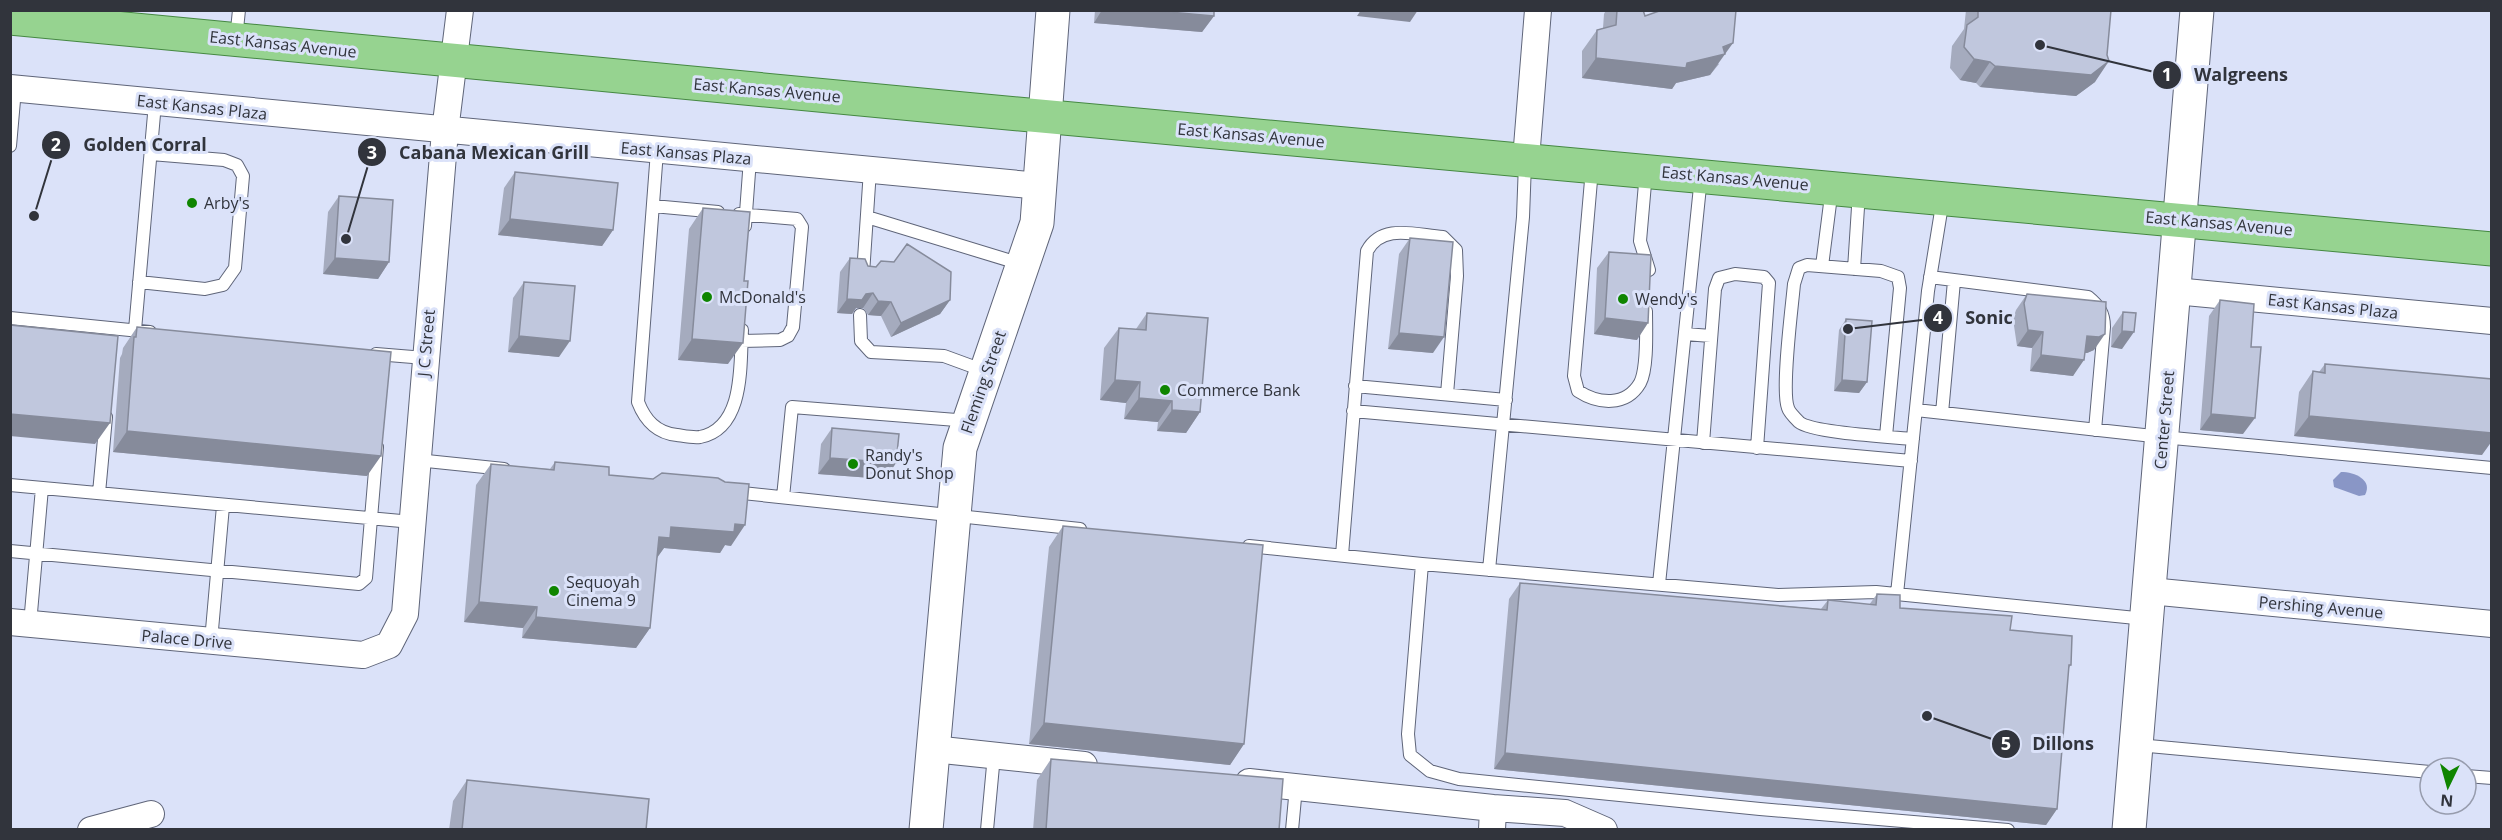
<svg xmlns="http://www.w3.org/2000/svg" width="2502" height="840" font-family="'Open Sans',sans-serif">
  <rect width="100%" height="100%" fill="#dbe2f9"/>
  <path fill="#8996c6" d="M2341,472C2355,472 2373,480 2365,495L2359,496L2334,487L2333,480Z"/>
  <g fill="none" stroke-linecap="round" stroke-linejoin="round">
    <defs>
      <path id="lane" d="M236,39L239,10
        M10,146L15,89
        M657,151L638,402C645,420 656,433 677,435C684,436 693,438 700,437C745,428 740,364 742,330
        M1592,169L1574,376L1578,391C1598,404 1626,407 1640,383C1648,368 1646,329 1646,311
        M1646,172L1640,241L1649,270
        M653,206L718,212
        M739,214L797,219L802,227L793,327L788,336L780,340L741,341
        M867,217L1021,264
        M745,226L750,159
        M1822,266L1832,188
        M1854,269L1859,192
        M863,274L870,170
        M1930,277L2088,297C2099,306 2104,313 2104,327L2095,430
        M139,282L205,289L223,285L235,268L243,176L237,165L224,160L151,154
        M860,315L861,341L871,352L944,356L985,371
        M10,318L150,332
        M135,330L155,103
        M1685,334L1711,336
        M376,354L425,358
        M1355,386L1506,400
        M1916,410L2162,437L2492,468
        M1353,411L1911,461
        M1942,413L1954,281
        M1886,436L1900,288L1898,277L1881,271L1807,265L1799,268L1794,284C1792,307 1781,390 1788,408C1789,412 1796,419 1799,422C1812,433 1893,437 1913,439
        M1703,443L1715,289L1719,278L1735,274L1764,277L1769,283L1757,448
        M417,460L504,469
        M10,485L412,522
        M733,492L1080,529
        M99,493L106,417
        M783,497L792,407L969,421
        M1249,546L1422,564L1778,595L1876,592L2146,619
        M10,551L359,584L366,578L377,447
        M1342,555L1367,251C1382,223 1415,235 1443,237L1456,250L1457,276L1447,394
        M1422,564L1408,734L1410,755L1430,771L1459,779L1760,809L2008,830
        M1489,570L1523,217L1525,163
        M1659,584L1701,177
        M1897,594L1928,291L1943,199
        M30,624L42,488
        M211,641L223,506
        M2138,745L2430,772
        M2466,776L2492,778
        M987,830L994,755
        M1292,830L1296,787"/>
      <path id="street" d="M10,88L1040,186
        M1526,159L1538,10
        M2175,291L2492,321
        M2150,591L2492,624
        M10,622L363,655L389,645L405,614L445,131L460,10
        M933,749L1084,765
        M1249,782L1493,808L1565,813L1604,830
        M91,830L151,814
        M1492,830L1493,808"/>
      <path id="secondary" d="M926,830L960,448L1037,223L1053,10
        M2129,830L2197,10"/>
      <path id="primary" d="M10,18C837,100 1664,172 2492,249"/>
    </defs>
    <use href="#lane" stroke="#5f6579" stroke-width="14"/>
    <use href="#street" stroke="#5f6579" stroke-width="28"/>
    <use href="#secondary" stroke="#5f6579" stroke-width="35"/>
    <use href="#primary" stroke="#458842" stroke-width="35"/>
    <use href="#lane" stroke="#fff" stroke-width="12"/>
    <use href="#street" stroke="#fff" stroke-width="26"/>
    <use href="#secondary" stroke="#fff" stroke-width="33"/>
    <use href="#primary" stroke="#96d390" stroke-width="33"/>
  </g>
  <path fill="#a5abbe" d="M1095,10H1214V16L1202,32L1094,23Z
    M1606,10H1643L1645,16L1719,64L1710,75L1676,83L1672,89L1582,78V51L1597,30L1603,28L1604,14Z
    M1966,10H2111L2095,82L2076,96L1980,87L1976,83L1960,80L1950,68L1952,46L1964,29Z
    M515,172L613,230L602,246L498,235L504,188Z
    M339,196L389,262L378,279L323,274L328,212Z
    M703,208L728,364L678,360L689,229Z
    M1410,238L1433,353L1388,349L1399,254Z
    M1609,252L1637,340L1594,334L1597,268Z
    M850,258L868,266L950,300L940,314L891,337L881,316L868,315L863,308H856L852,314L837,313L840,272Z
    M524,282L559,357L508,352L513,298Z
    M2027,294L2094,350L2087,353H2085L2073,376L2030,371L2032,348L2017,346L2013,319L2016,310Z
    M2220,300L2243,434L2200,430L2209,316Z
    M2123,312L2122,349L2111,347L2112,328Z
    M1147,313L1200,412L1186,433L1157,431L1158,422L1124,419L1126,403L1100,400L1104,348L1119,328L1136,329Z
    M1846,319L1867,382L1859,393L1834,391L1839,330Z
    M137,327L367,476L113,452L120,358L122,354L123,348Z
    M2325,364L2482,455L2294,436L2299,392L2313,371L2319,372Z
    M832,428L896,463L885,479L818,474L821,444Z
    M555,462L609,475L731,546L725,545L720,553L664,548L657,558L650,628L636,648L522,638L523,628L464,622L476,485L491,464L550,469Z
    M1063,526L1244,744L1230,765L1029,744L1049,547Z
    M1520,583L1821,609L1828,600L1869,605L1877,594L1900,608L2010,630L2071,665L2068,669L2057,809L2046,825L1494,769L1509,599Z
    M1051,759L1279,830H1033L1037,780Z
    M467,780L646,830H449L453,801Z"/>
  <path fill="#868b9b" d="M1102,10H1147L1214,16L1202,32L1094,23Z
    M1361,10H1418L1410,22L1357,16Z
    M1733,43L1710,75L1676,83L1672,89L1582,78L1596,58L1687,63Z
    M1974,59L1990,62L1976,83L1960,80Z
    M2109,61L2095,82L2076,96L1980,87L1995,66Z
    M510,219L613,230L602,246L498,235Z
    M335,258L389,262L378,279L323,274Z
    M873,293L863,308H856L852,314L837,313L847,299L866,294Z
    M950,300L940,314L891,337L901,323Z
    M878,301L891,302L881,316L868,315Z
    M1605,318L1648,323L1637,340L1594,334Z
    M2028,330L2043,332L2032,348L2017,346Z
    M2122,331L2134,332L2122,349L2111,347Z
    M1399,333L1444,337L1433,353L1388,349Z
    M2105,334L2094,350L2087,353L2076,352L2087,336Z
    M519,336L570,341L559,357L508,352Z
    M692,339L743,343L728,364L678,360Z
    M2041,355L2084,360L2073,376L2030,371Z
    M1115,380L1140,382L1126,403L1100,400Z
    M1842,380L1867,382L1859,393L1834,391Z
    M1139,398L1172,401L1158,422L1124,419Z
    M1172,410L1200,412L1186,433L1157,431Z
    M10,414L110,423L95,444L10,436Z
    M2211,414L2255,418L2243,434L2200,430Z
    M2309,416L2492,433V441L2482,455L2294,436Z
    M127,431L381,456L367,476L113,452Z
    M830,458L896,463L885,479L818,474Z
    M735,524L745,525L731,546L725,545L720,553L664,548L656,559L659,537L671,527Z
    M479,602L537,607L523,628L464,622Z
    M536,617L650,628L636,648L522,638Z
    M1044,723L1244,744L1230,765L1029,744Z
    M1505,753L2057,809L2046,825L1494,769Z"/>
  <path fill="#c0c7dd" stroke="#868b9b" stroke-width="1.5" d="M1147,10H1214V16Z
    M1617,10H1643L1645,16L1662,10H1736L1733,43L1723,47L1725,54L1687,63L1686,68L1596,58L1597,30L1616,25Z
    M1978,10H2111L2107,55L2109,61L2091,75L1995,66L1990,62L1974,59L1964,47L1967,25L1978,17Z
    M515,172L618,183L613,230L510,219Z
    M339,196L393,200L389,262L335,258Z
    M703,208L750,212L744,281H748L743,343L692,339Z
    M1410,238L1453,242L1444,337L1399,333Z
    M907,244L951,272L950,300L901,323L891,302L878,301L873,293L866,294L862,300L847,299L850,258L865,259L868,266L876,267L881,261L894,262Z
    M1609,252L1651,255L1648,323L1605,318Z
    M524,282L575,286L570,341L519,336Z
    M2027,294L2106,302L2105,334L2099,337L2087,336L2084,360L2041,355L2043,332L2028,330L2024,303Z
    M2220,300L2254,304L2251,347H2261L2255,418L2211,414Z
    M2123,312L2136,313L2134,332L2122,331Z
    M1147,313L1208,318L1200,412L1172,410V401L1139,398L1140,382L1115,380L1119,328L1146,330Z
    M1846,319L1872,321L1867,382L1842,380Z
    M10,325L118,336L110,423L10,414Z
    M137,327L391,352L381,456L127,431L134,337H136Z
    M2325,364L2492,379V433L2309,416L2313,371L2325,373Z
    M832,428L899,434L896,463L830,458Z
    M555,462L609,467V475L653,479L662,473L718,478L725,482L749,484L745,525L735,524L734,532L671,527L670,538L659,537L650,628L536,617L537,607L479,602L491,464L554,470Z
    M1063,526L1263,545L1244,744L1044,723Z
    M1520,583L1827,610L1828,600L1876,605L1877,594L1900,595V608L2012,616L2010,630L2072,636L2071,665H2069L2057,809L1505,753Z
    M1051,759L1283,779L1279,830H1046Z
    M467,780L649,799L646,830H462Z"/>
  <g fill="#0f8500" stroke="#dbe2f9" stroke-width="2">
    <circle cx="192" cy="203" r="6"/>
    <circle cx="707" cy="297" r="6"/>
    <circle cx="1623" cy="299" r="6"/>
    <circle cx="1165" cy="390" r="6"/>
    <circle cx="853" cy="464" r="6"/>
    <circle cx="554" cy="591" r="6"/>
  </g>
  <g text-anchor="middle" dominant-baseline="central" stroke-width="6" stroke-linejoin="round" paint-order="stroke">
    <g font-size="16" fill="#31343c" stroke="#dbe2f9">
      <text transform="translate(283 44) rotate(6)">East Kansas Avenue</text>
      <text transform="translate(767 90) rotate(5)">East Kansas Avenue</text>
      <text transform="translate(202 107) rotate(6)">East Kansas Plaza</text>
      <text transform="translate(1251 135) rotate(5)">East Kansas Avenue</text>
      <text transform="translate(686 153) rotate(5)">East Kansas Plaza</text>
      <text transform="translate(1735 178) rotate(5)">East Kansas Avenue</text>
      <text transform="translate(2219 223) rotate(5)">East Kansas Avenue</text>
      <text transform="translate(2333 306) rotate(6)">East Kansas Plaza</text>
      <text transform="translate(426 343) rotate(-85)">J C Street</text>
      <text transform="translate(983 382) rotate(-71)">Fleming Street</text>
      <text transform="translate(2164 420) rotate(-85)">Center Street</text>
      <text transform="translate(2321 607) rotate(5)">Pershing Avenue</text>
      <text transform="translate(187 639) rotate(5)">Palace Drive</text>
    </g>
    <g font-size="16" fill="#31343c" stroke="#dbe2f9" text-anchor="start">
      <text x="204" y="203">Arby's</text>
      <text x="719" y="297">McDonald's</text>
      <text x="1635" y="299">Wendy's</text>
      <text x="1177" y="390">Commerce Bank</text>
      <text x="865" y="455">Randy's<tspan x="865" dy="18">Donut Shop</tspan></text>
      <text x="566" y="582">Sequoyah<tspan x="566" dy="18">Cinema 9</tspan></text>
    </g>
  </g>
  <path fill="none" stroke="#31343c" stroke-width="2" d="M2040 45L2167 75M34 216L56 145M346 239L372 152M1848 329L1938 318M1927 716L2006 744"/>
  <g fill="#31343c" stroke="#dbe2f9" stroke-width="2">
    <circle cx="2040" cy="45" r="6"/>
    <circle cx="34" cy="216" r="6"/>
    <circle cx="346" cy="239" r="6"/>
    <circle cx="1848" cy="329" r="6"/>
    <circle cx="1927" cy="716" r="6"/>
    <circle cx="2167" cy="75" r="15"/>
    <circle cx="56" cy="145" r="15"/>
    <circle cx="372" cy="152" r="15"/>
    <circle cx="1938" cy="318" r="15"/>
    <circle cx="2006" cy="744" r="15"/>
  </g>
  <g font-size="18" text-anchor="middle" font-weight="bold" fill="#fff">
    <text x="2167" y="81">1</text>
    <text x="56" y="151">2</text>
    <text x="372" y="159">3</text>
    <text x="1938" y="324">4</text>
    <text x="2006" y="750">5</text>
  </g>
  <g font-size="18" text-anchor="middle" font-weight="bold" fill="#31343c" stroke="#dbe2f9" stroke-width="6" stroke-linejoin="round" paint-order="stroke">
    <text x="2241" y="81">Walgreens</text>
    <text x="145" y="151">Golden Corral</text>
    <text x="494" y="159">Cabana Mexican Grill</text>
    <text x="1989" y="324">Sonic</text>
    <text x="2063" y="750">Dillons</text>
  </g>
  <rect width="2502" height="840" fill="none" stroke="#31343c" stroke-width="24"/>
  <g transform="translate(2448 786) rotate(185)"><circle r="28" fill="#dbe2f9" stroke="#979cad" stroke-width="1.5"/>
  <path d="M0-4.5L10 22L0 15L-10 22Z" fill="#0f8500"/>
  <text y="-9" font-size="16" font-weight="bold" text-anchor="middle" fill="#31343c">N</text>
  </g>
</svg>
